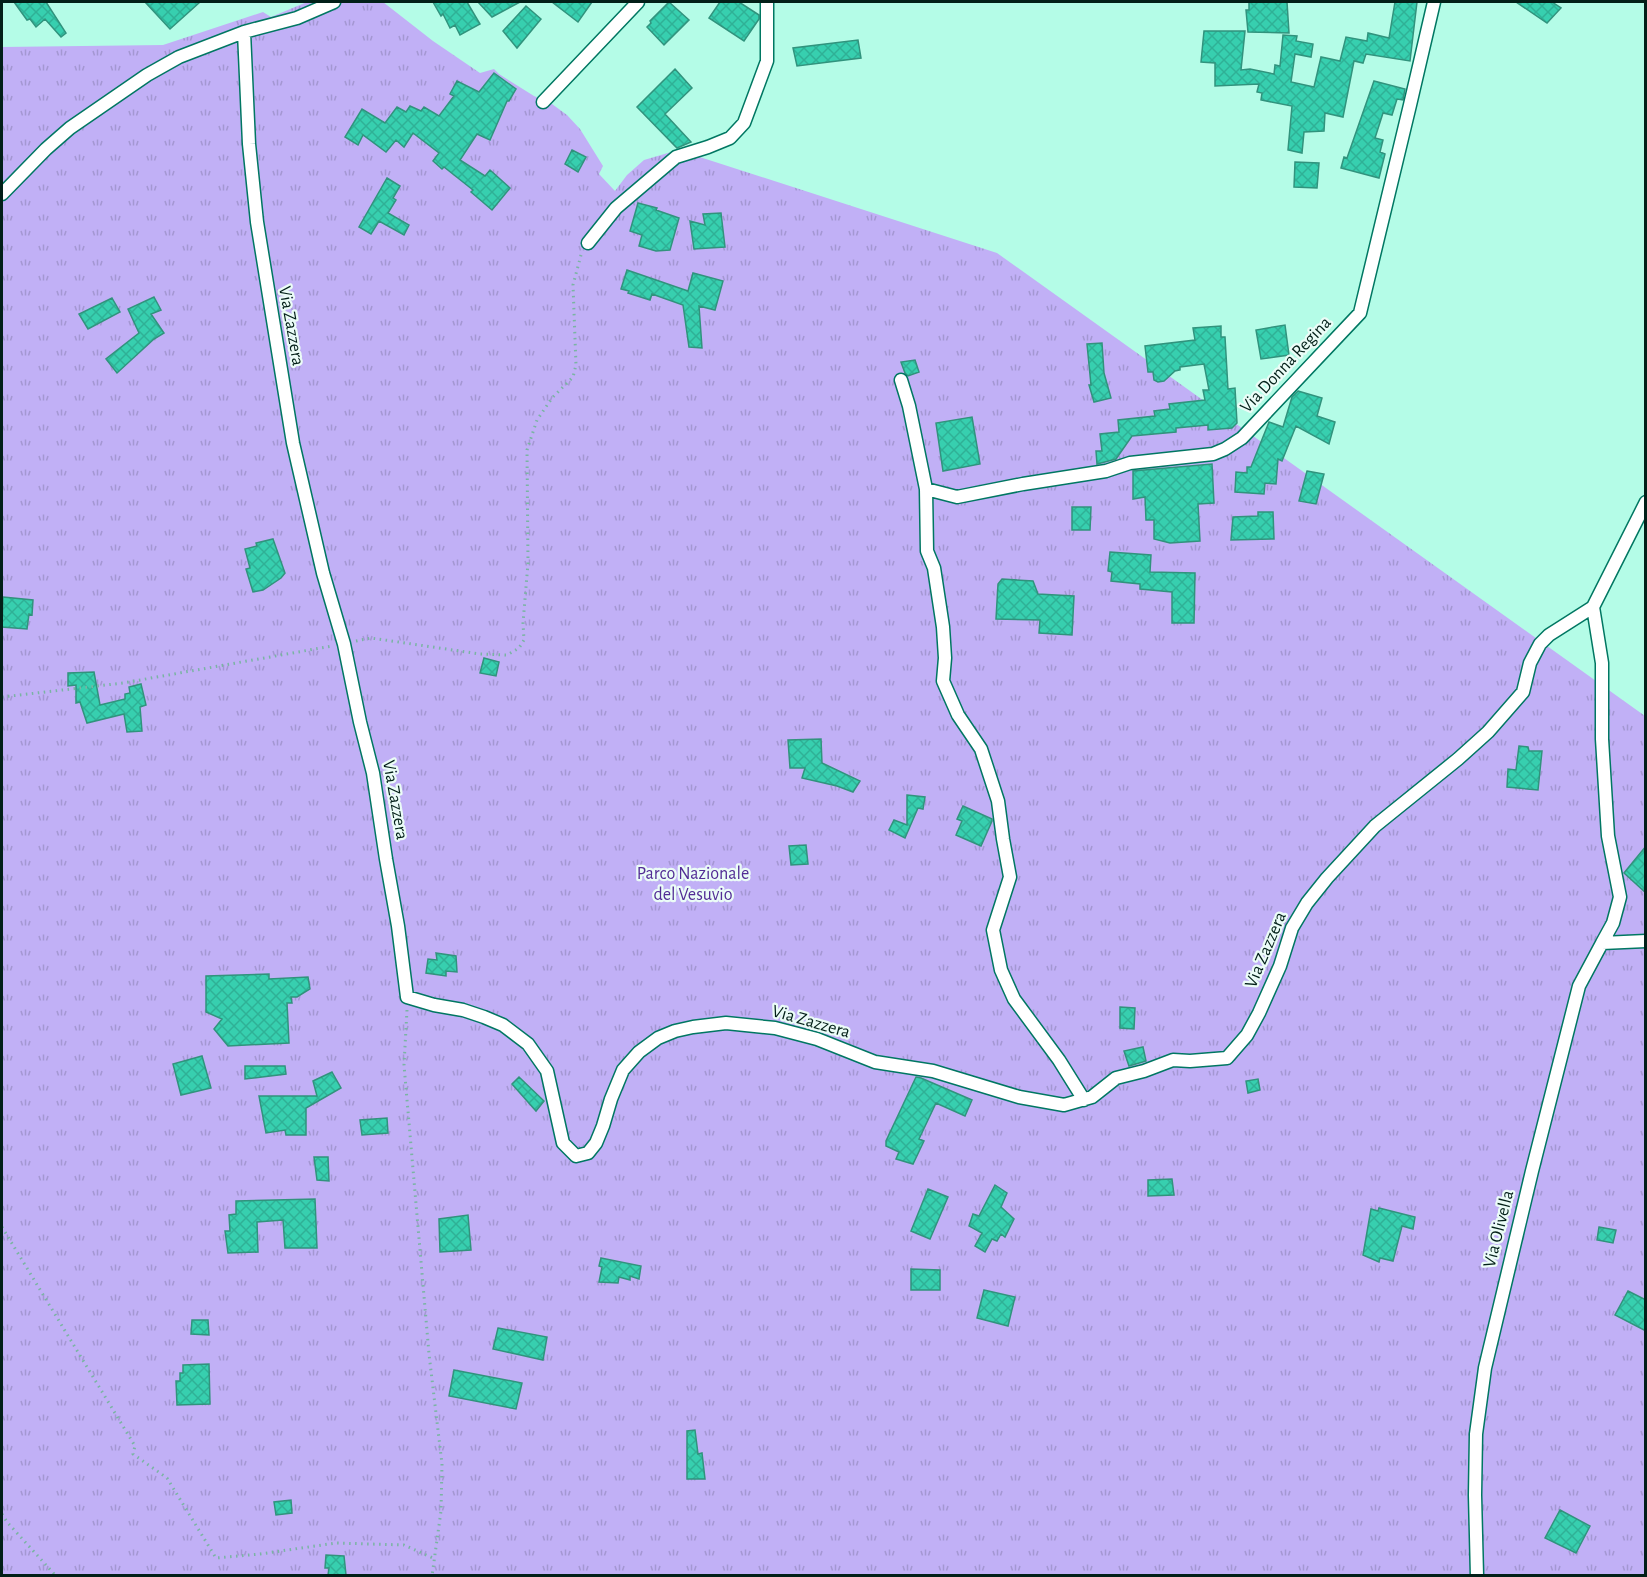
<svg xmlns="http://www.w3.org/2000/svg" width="1647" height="1577" font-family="'Alegreya Sans',sans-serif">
  <defs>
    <pattern id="park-tufts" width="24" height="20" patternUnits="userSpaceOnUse" patternTransform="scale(1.5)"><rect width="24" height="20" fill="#c1b0f6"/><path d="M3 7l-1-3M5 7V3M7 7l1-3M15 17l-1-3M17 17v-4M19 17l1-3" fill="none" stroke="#a497d2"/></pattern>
    <pattern id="building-cross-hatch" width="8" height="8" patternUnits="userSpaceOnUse" patternTransform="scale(1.5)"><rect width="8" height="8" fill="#37cfaf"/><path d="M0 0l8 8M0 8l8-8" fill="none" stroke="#2fb196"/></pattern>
  </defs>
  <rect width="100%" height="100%" fill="#b4fce7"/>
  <path fill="url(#park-tufts)" d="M307,2H383L433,41L480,73L494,69L499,74L534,96L552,104L567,115L580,129L603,166L599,174L615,191L627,175L644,160L678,150L997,253L1645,716V1575H2V47L163,45L263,12L271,17Z"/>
  <path fill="url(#building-cross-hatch)" stroke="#31937d" stroke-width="1.5" d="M14,2H46L66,33L61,37L45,19L36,27L30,19L27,20Z
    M145,2H200L170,29Z
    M433,2H467L480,24L460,35L455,25L450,28L443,14L441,16Z
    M478,2H520L492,17Z
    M552,2H592L578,22Z
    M669,2L689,20L664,45L647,27L651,23L650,21Z
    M720,2H739L759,15V19L744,41L709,18Z
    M1249,2H1287L1289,33L1248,32L1246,10H1249Z
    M1395,2H1417L1410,61L1366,54L1363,63L1354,61L1343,117L1325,113L1324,131L1304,132L1302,153L1288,150L1292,106L1261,100L1262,93L1257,92L1259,84L1215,86V63L1201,62L1204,31H1245L1241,70L1250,69L1274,74L1275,65L1280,66L1283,35L1297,36L1296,41L1313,44L1311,57L1295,54L1291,82L1314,87L1321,57L1340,61L1346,37L1367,41L1368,33L1389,38Z
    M1516,2H1552L1561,8L1547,23Z
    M526,6L541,19L517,48L503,31Z
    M858,40L861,58L797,66L793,48Z
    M675,69L692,88L665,114L691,142L677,148L637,107Z
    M494,73L516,89L509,101H507L490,140L477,134L460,160L485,176L490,170L510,188L492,210L471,192L473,190L444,167L442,169L433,161L439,153L413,133L404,147L396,140L386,152L363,135L358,145L345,137L362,109L385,123L397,107L406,112L410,106L421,111L424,107L439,116L454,96L450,94L457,81L479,92Z
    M1374,81L1405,89L1403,100L1397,99L1392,115L1383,113L1375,138L1383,140L1380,152L1385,154L1379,178L1341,168L1344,157L1347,158Z
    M572,150L586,157L578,172L565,164Z
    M1295,162L1319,163L1317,188L1294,187Z
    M387,178L400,186L393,198L396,200L388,213L409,225L404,235L379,221L371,234L359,227Z
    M638,203L657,208L656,210L679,218L670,250L656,251L639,246L642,235L630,231Z
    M721,213L725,247L694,249L690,221L705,225L703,214Z
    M627,270L688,291L693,273L723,281L715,310L699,306L702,348L689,347L683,305L652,294L650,300L628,293L629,291L621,289Z
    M154,297L161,310L151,314L164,333L154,339L117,373L106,359L139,333L128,309Z
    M112,298L120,312L88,329L79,314Z
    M1285,325L1289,355L1261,359L1256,330Z
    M1221,326V337H1225L1228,389L1235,388L1237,423L1232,428L1208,430V425L1176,428V432L1132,436L1116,459L1097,464L1096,451H1102L1100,434L1119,432L1118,420L1155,416L1154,411L1170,409L1169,404L1205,400L1203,390H1209L1204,364L1180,367V370L1175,371L1164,381L1158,382L1154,380L1153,372H1148L1145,346L1195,340L1193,328Z
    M1102,343L1104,373L1111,398L1094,402L1089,385H1091L1087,344Z
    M915,360L919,372L908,376L905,373L901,362Z
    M1298,391L1322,398L1317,416L1335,422L1329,444L1296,426L1282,461L1278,459L1276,484L1265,483L1264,494L1235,492L1236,472L1247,473V467H1251L1269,422L1283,427L1292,397Z
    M972,417L980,464L943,471L936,423Z
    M1212,464L1214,503L1198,504L1200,541L1170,543L1154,539V520H1146L1145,497L1133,499V471Z
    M1307,471L1324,474L1316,504L1299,501Z
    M1072,507H1091L1090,530H1072Z
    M1258,512H1273L1274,539L1231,540L1233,517L1258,516Z
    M273,539L285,573L281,578L263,590L253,592L246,569L250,568L245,549L257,546L256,543Z
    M1110,552L1151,555L1150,572L1195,573L1194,623H1172V592L1140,589V584L1111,581L1112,572L1108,571Z
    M1002,579L1033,581L1038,594L1074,596L1072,635L1039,633L1040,620L996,619L998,584Z
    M3,597L33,600L32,615L29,614L27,629L2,627Z
    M484,658L499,662L496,676L480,673Z
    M94,672L100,705L125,699V694L130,693L129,687L141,684L146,705L140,707L142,731L127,732L124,714L87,723L80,702L76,703V685L68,686V673Z
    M821,739L822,763L860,781L853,792L837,786L802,778L805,768H790L788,740Z
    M1519,746L1528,747L1529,751H1542L1538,790L1507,787L1508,769L1516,770Z
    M907,795L925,797L923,809L918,808L905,838L889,830L894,820L907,825Z
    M963,806L992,819V821L981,846L956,835L962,821L957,819Z
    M806,845L808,864L791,865L789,846Z
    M1646,846V893L1624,873Z
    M436,953L456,956L457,972L446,971V976L426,973L428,959L437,960Z
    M269,974V979L308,977L310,989L297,997H291L292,1003H287L289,1043L228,1046L214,1029L222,1019L206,1012V976Z
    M1120,1007L1135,1008L1134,1029L1120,1028Z
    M1143,1047L1146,1061L1129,1066L1124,1051Z
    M202,1056L211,1088L181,1095L173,1064Z
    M245,1066H285L286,1074L245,1079Z
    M332,1072L341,1088L306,1108V1135H286L285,1130L266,1133L259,1096H317L313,1081Z
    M519,1077L544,1101L536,1111L512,1084Z
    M916,1077L921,1078L972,1100L965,1116L936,1103L919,1139L924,1141L913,1164L896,1159L899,1152L886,1146V1141Z
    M1258,1079L1260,1090L1248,1093L1246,1081Z
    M387,1118L388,1133L362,1135L360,1120Z
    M314,1157H328L329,1181L317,1180Z
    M1172,1179L1174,1195L1148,1196V1180Z
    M995,1185L1007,1193L1001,1207L1014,1219L1005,1237L1001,1234L997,1241L992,1239L985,1252L975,1246L982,1233L969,1226L973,1214L979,1216Z
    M928,1189L948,1197L930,1239L911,1231Z
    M315,1199L317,1248H285L283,1220L257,1222L258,1252L228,1253L225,1231H230L229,1215L236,1214V1201Z
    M1379,1208L1415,1217L1413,1229L1402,1226L1393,1261L1380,1258L1379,1262L1363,1255L1371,1209L1378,1211Z
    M468,1215L471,1250L440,1252L439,1219Z
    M1599,1227L1616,1230L1613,1243L1597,1240Z
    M601,1258L641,1266L639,1279L630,1276V1280L619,1277L618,1283L599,1282L602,1267L599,1266Z
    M911,1269L940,1270V1290H911Z
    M984,1290L1015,1297L1008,1326L977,1318Z
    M1628,1291L1646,1300V1331L1615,1315Z
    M192,1320H208L209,1335L191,1334Z
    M498,1328L547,1337L543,1360L493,1349Z
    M209,1364L210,1404L177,1405L176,1381H180V1373H183V1365Z
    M454,1370L522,1383L516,1409L449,1396Z
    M695,1430L698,1454L702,1453L705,1479H687V1431Z
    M291,1500L292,1513L276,1515L274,1502Z
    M1560,1510L1590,1526L1576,1553L1545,1538Z
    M326,1555L344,1556L346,1575H328L329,1568H325Z"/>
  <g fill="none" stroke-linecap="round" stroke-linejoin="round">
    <defs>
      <path id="minor" d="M244,32L249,144L257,222L293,443L323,573L344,644L360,722L373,773L386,859L398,926L407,997L434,1005L463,1010L484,1017L503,1025L528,1044L547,1071L563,1143L576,1156L588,1153L596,1143L603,1126L611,1099L623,1070L639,1052L658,1038L675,1031L693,1027L726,1023L775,1028L817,1039L875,1062L933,1071L1019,1097L1064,1105L1092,1097L1116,1078L1144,1071L1173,1060L1190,1061L1227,1058L1247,1035L1259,1013L1280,966L1292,928L1307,903L1327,878L1375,826L1458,759L1488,732L1523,692L1530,663L1540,644L1549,635L1593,607
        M543,102L638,2
        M2,194L46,149L70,128L147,75L179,57L244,32L297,18L334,2
        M588,243L616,208L676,157L708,147L730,138L744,123L767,61V2
        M901,380L909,406L926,489L927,551L934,568L943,627L945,658L943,681L958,715L981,749L998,801L1003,839L1010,877L993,930L1001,970L1014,999L1059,1060L1084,1100
        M926,489L957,497L1023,484L1106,471L1130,463L1213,454L1225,449L1242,438L1360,313L1410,105L1434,2
        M1593,607L1602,663V739L1608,836L1620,897L1613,923L1602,943
        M1593,607L1646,502
        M1477,1576L1475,1495L1476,1434L1485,1368L1532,1171L1579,986L1602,943L1646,941"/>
    </defs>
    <use href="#minor" stroke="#007762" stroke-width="15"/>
    <path stroke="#7ab4a3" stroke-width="3" stroke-dasharray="1.5 4.5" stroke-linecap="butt" d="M356,641L371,638L480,654L507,655L519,648L524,640L523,623L528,563L527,450L537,420L552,398L573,377L576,365L573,285L581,255
      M2,697L123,683L332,646
      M407,1010L404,1065L429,1354L442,1464L441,1511L432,1576
      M2,1227L135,1446L133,1454L167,1478L216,1558L260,1554L336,1543L404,1545L435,1559
      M2,1514L7,1522L56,1576"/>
    <use href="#minor" stroke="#fff" stroke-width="12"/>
  </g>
  <g text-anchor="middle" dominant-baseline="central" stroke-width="4.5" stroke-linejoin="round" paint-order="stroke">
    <g font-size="18" fill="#021f18" stroke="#ebfcf7">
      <text transform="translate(291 326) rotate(80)">Via Zazzera</text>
      <text transform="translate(1286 365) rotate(-47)">Via Donna Regina</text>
      <text transform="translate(395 800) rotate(80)">Via Zazzera</text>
      <text transform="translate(1266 950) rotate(-67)">Via Zazzera</text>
      <text transform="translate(811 1022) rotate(16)">Via Zazzera</text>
      <text transform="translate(1499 1229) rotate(-76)">Via Olivella</text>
    </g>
    <g font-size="18" fill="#522c95" stroke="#ebfcf7">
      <text x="693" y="874">Parco Nazionale<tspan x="693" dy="21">del Vesuvio</tspan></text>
    </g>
  </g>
  <rect width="1647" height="1577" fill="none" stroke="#021f18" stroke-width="6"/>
</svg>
